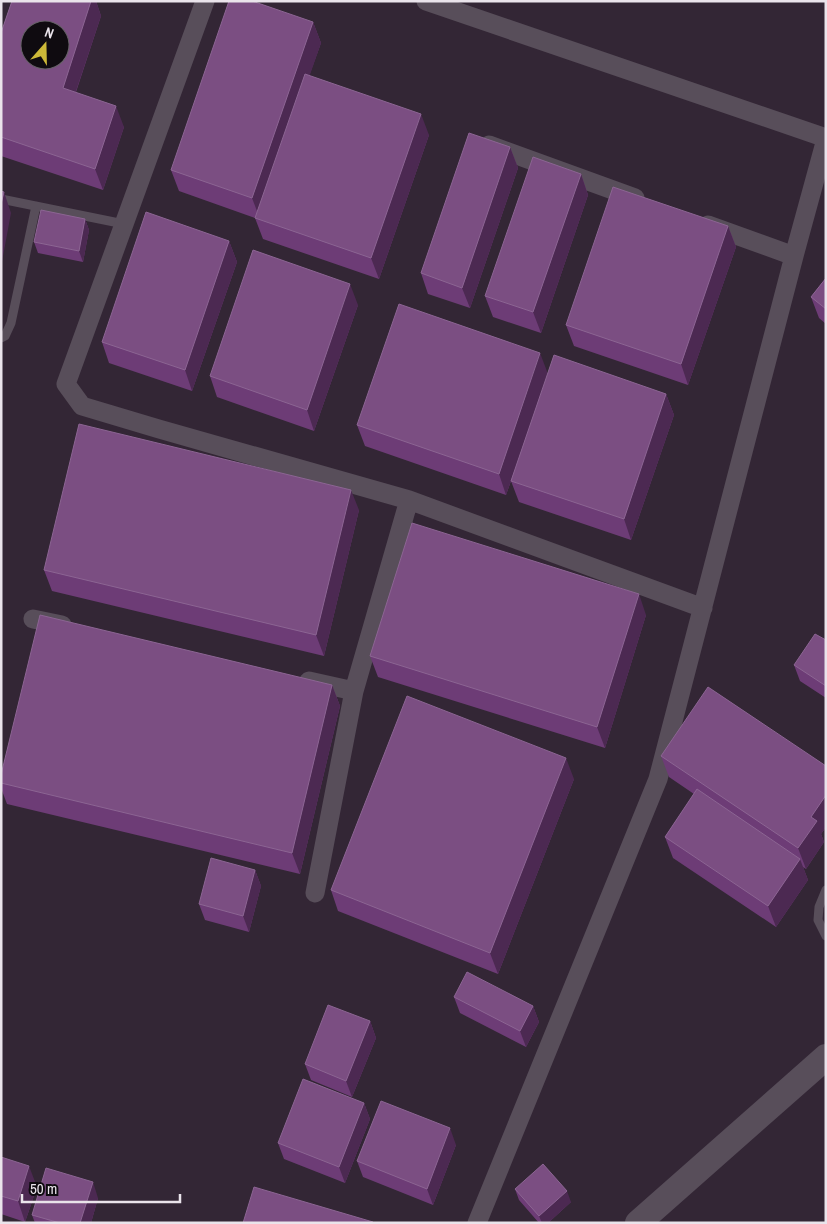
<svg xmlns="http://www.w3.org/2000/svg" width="827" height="1224" font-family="'Archivo Narrow',sans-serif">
  <rect width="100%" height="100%" fill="#29202a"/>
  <path fill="#332635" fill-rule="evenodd" d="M1,1H826V1223H1ZM30,30H60V60H30Z"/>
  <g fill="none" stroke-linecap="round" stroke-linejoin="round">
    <path stroke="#584e5a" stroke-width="9" d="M1,199L124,224
      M1,338L5,336L11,323L36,206
      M826,890L819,907L818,920L826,936"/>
    <path stroke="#584e5a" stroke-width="19" d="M205,1L66,384L82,406L159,429L409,500L703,608
      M426,1L826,138
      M489,145L635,198
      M708,225L794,256
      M33,619L62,625
      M309,681L354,691
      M315,893L354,691L409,500
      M477,1223L658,779L794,256L826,139"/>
    <path stroke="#584e5a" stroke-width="26" d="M638,1223L826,1057"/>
  </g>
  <path fill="#6d3c76" d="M12,1H96L101,16L76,92L124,127L103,190L1,156V33Z
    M313,22L321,43L309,76L429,135L379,279L263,239L255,218L179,191L171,170Z
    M510,147L518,168L470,308L428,294L421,273Z
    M581,174L588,195L541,333L493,317L485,296Z
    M85,219L89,230L83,262L38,253L34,242Z
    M728,226L736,247L688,385L574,346L566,325Z
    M229,241L237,262L192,391L109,363L102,342Z
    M826,278V324L819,318L811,297Z
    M358,305L314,431L217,397L210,376Z
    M548,374L666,394L674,415L631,540L519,502L511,481L506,495L365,446L357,425Z
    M359,510L324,656L52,591L44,570Z
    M646,615L605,748L378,677L370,656Z
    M826,640V698L800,681L794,665Z
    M332,685L340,706L300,874L7,804L1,788V775Z
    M661,756L826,766V827L821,834L824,842L806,869L803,867L808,880L776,927L673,858L665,837L694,794L669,777Z
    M574,779L498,974L338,911L331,890Z
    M255,870L261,886L249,932L205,920L199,904Z
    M454,997L533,1006L539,1022L526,1047L460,1013Z
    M370,1021L376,1038L352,1097L311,1080L305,1064Z
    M364,1103L370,1119L345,1183L284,1159L278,1143Z
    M456,1145L433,1205L363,1177L357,1161Z
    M1,1157L37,1187L25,1222L1,1214Z
    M515,1189L571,1202L548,1223H539L519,1200Z
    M98,1198L91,1223H35L32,1215Z"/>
  <path fill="#4c2952" d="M91,1H96L101,16L70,109L63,88Z
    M313,22L321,43L260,219L252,198Z
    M116,106L124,127L103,190L95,169Z
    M421,114L429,135L379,279L371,258Z
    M510,147L518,168L470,308L462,288Z
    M581,174L588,195L541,333L533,312Z
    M4,192L11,213L1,267V204Z
    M85,219L89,230L83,262L79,251Z
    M728,226L736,247L688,385L681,364Z
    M229,241L237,262L192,391L185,370Z
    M350,284L358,305L314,431L307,410Z
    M540,353L548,374L506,495L499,474Z
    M666,394L674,415L631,540L624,519Z
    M351,490L359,510L324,656L316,635Z
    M639,594L646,615L605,748L597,727Z
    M332,685L340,706L300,874L292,853Z
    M566,758L574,779L498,974L490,953Z
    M826,795V827L821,834L824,842L806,869L798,848L811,817Z
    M800,859L808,880L776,927L768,906Z
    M255,870L261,886L249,932L243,916Z
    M533,1006L539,1022L526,1047L520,1031Z
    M370,1021L376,1038L352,1097L346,1081Z
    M364,1103L370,1119L345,1183L339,1167Z
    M450,1128L456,1145L433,1205L427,1189Z
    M29,1166L37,1187L25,1222L18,1201Z
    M93,1182L98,1198L91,1223H80Z
    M567,1191L571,1202L548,1223H542L539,1216Z"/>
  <path fill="#7b4e82" stroke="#8c6593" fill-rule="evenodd" d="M12,1H91L63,88L116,106L95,169L1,137V33ZM30,30H60V60H30Z
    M229,1H252L313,22L252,198L171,170Z
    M305,74L421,114L371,258L255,218Z
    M469,133L510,147L462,288L421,273Z
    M533,157L581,174L533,312L485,296Z
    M613,187L728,226L681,364L566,325Z
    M1,191L4,192L1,204Z
    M41,210L85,219L79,251L34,242Z
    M146,212L229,241L185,370L102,342Z
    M253,250L350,284L307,410L210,376Z
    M826,278V309L811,297Z
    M399,304L540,353L499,474L357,425Z
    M554,355L666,394L624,519L511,481Z
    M79,424L351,490L316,635L44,570Z
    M412,523L639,594L597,727L370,656Z
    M40,615L332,685L292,853L1,783V775Z
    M815,634L826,640V686L794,665Z
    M708,687L826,766V795L811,817L817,821L798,848L661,756Z
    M407,696L566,758L490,953L331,890Z
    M697,789L800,859L768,906L665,837Z
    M211,858L255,870L243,916L199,904Z
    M467,972L533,1006L520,1031L454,997Z
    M328,1005L370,1021L346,1081L305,1064Z
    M303,1079L364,1103L339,1167L278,1143Z
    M381,1101L450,1128L427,1189L357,1161Z
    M1,1157L29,1166L18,1201L1,1196Z
    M543,1164L567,1191L539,1216L515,1189Z
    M46,1168L93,1182L80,1223H60L32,1215Z
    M254,1187L373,1222V1223H243Z"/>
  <rect width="827" height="1224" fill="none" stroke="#eae4eb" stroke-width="5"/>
  <g transform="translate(45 45) rotate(20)"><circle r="24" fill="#0f0b10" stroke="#676268"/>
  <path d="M0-4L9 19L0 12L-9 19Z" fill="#cdb938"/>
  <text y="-8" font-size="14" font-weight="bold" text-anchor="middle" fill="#eae4eb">N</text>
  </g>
  <path d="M22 1194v8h158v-8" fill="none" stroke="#eae4eb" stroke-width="2.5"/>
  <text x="30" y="1194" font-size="15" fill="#eae4eb" stroke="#0f0b10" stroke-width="4" paint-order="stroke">50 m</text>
</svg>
